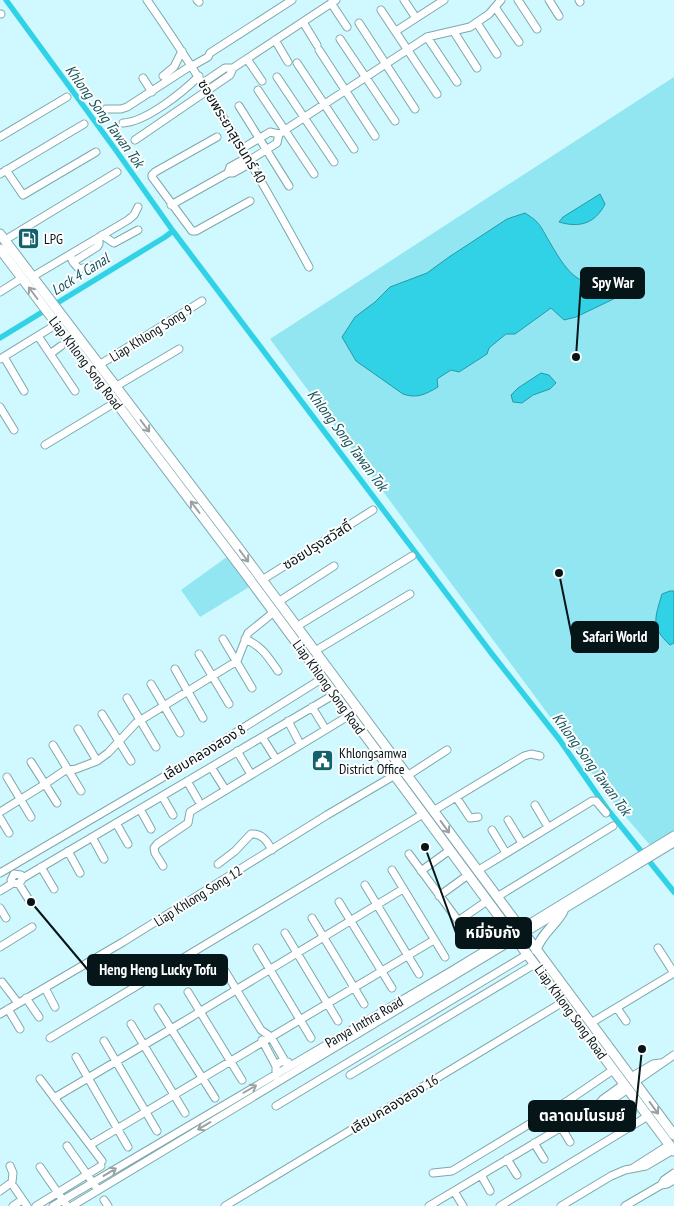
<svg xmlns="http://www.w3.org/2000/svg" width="674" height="1206" font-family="'PT Sans Narrow','Noto Sans Thai',sans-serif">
  <rect width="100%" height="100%" fill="#cff8ff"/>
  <path fill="#92e6f2" d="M674,77V832L650,845L617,807L270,339Z
    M231,554L254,584L200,617L181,590Z"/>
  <path fill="#31d2e6" stroke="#2499a8" d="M600,194L605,204C595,224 579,228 559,222L563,217Z
    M525,213C541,223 540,226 549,241C572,281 582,290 629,283L626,293L576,317L564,320L551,308L515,334H506L489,348L487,354L459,372L451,370L437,379L438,387C426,394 417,399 403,394L356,361L342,337L355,317L375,302L390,287L427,273L449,257L507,219Z
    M541,373L549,375L556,383L550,389L533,395L522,403L513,402L511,395L518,388Z
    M670,591H674V643L670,645C650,627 655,618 662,594Z"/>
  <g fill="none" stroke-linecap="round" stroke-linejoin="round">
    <path stroke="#31d2e6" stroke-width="5.5" d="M6,0L115,149L173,231L492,654L559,739L608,810L674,892
      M0,338L165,237L173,231"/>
    <defs>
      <path id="minor" d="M147,0C207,86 259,175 309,267
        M197,0L199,2
        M404,0L416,18
        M518,0L537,29
        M549,0L559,16
        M579,0L580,2
        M331,3L347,27
        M495,7L519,42
        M381,10L437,94
        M0,14H1
        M303,22L317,45
        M359,23L415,109
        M477,23L497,54
        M396,31L444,0
        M454,32L477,68
        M427,37L457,82
        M340,39L395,121
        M275,40L288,62
        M319,50L375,136
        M247,59L262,81
        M297,63L354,149
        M192,66L208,57L210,53L292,0
        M163,76L174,67L182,51
        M277,77L334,162
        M143,78L152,92
        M203,83L225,68H233L336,0
        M258,90L314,174
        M239,106L289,186
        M106,109H121L127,107L192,65
        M123,123C146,122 183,92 199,76
        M0,137L67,97
        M217,137L155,172L152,175V177L192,231H196L250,201
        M135,140L230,75L233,68
        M243,148L270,132L279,134
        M250,160L277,143L279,134L285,130L427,37L470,27L489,14L501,0
        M6,170L23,195L96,152
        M228,173L230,167L248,157
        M0,174L84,124
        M171,205L228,173H233L251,163
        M102,235L114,243L138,230
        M5,240L117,172
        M70,255L73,262L97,247L99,244V237
        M73,262L79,269L91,266
        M32,277L128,220L134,215L138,207
        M0,292L22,278
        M38,336L75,391
        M50,354L61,346
        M4,357L24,391
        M0,359L57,324
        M99,365L202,301
        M115,387L179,349
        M0,407L14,430
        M45,445L116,402
        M262,580L373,510
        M278,602L334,566
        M296,627L412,556
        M223,639L252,688
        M245,639C262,646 268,657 278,671
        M315,651L410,594
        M199,654L229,704
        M175,669L203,718
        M151,684L180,733
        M127,698L156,747
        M312,707L323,725
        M102,714L131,761
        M288,721L298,740
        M78,729L97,761
        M262,737L274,756
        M53,745L81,791
        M237,751L249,771
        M31,762L57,803
        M211,767L223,786
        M407,776L447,750
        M7,777L31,817
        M187,781L198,800
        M162,796L173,815
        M456,797L470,818L478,817
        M535,805L548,827
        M140,809L151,829
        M433,811L524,756L531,754L540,756
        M0,812L42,786L64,771L76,769L97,761L108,753L136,723L237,661L248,633L274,612
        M0,818L9,833
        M508,820L522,843
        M116,823L128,844
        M492,830L506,853
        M92,837L104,859
        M68,851L80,873
        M409,854L471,938
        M218,864L235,851L251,834C262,833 267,841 272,850
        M163,866L155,853L154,848L157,844L188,823L190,812L193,810L350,715
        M41,867L54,889
        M392,870L445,957
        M421,871L450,850
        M477,871L592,801H596L606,813
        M0,873L182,766L323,678
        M23,878L21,875L14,874L11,880L13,883L19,884L23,878L335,694
        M19,884L31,903
        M365,885L419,974
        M0,891L13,883
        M439,896L468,875
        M497,897L613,826
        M339,902L392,988
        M0,908L6,918
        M312,918L364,1004
        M458,921L487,901
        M285,933L338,1021
        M0,947L32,927
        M257,948L311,1038
        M658,948L674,973
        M222,966L261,1030L271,1037L285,1061
        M2,982L18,1003
        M45,988L55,1007
        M188,992L242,1080
        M26,998L39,1017
        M158,1008L215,1098
        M617,1008L626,1021
        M8,1009L20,1029
        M0,1014L123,942L327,815L395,775
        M591,1023L674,973
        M131,1024L185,1113
        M50,1038L423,814
        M262,1040L276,1066
        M104,1041L157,1131
        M76,1057L128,1147
        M350,1075L535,964
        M276,1076V1066L280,1062H288
        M631,1077L653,1064L660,1063
        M40,1079L102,1161
        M635,1082L674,1055
        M54,1098L183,1022L403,889
        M276,1106L528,954
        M597,1106L603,1099L624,1084
        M588,1111L596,1125
        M561,1127L570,1142
        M534,1143L544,1159
        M90,1145L434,940
        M67,1146L98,1190
        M507,1159L517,1175
        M40,1167L67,1206
        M633,1168L669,1145
        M433,1173L452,1171L569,1100L613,1070
        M481,1175L490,1191
        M661,1185L664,1180L674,1173
        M14,1187L27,1206
        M0,1191L12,1182L13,1173L10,1166
        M454,1191L463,1206
        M104,1200L108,1206
        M13,1206L22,1200
        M36,1206L101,1166
        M53,1206L453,970L674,835
        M72,1206L674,843
        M225,1206L563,1002
        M429,1206L597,1106L606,1104L628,1089
        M500,1206L648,1116
        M561,1206L611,1176L625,1170L646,1166L673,1150
        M625,1206L661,1185L667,1184L674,1180"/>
      <path id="major" d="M0,234L240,550L674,1135
        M0,249L242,569L489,903L674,1151
        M536,950C541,934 556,925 563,911"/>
    </defs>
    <use href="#minor" stroke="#7fa7ad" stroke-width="9"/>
    <use href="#major" stroke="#7fa7ad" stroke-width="11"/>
    <use href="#minor" stroke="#fff" stroke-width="7"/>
    <use href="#major" stroke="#fff" stroke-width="9"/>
  </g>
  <defs><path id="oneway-shaft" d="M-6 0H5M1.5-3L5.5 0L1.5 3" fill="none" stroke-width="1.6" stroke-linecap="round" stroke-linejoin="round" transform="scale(1.25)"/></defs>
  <g stroke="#9ba1a3">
    <use href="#oneway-shaft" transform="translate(33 293) rotate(-127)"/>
    <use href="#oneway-shaft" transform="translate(145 426) rotate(53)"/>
    <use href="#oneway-shaft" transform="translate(195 507) rotate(-127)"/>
    <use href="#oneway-shaft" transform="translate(244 556) rotate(53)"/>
    <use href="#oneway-shaft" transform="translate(445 827) rotate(54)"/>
    <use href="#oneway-shaft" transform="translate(250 1089) rotate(-30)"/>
    <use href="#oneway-shaft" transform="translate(654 1108) rotate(54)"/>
    <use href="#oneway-shaft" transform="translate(204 1126) rotate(149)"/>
    <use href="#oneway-shaft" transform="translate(110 1172) rotate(-31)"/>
  </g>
  <defs>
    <symbol id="fuel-square" viewBox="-11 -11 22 22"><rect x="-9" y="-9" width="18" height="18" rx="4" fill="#13616b" stroke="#fdfdfd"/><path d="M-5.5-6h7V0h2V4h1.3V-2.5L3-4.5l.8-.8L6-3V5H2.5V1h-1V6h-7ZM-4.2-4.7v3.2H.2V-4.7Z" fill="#fff"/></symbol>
    <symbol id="civic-square" viewBox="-11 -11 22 22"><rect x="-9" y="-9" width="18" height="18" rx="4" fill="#13616b" stroke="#fdfdfd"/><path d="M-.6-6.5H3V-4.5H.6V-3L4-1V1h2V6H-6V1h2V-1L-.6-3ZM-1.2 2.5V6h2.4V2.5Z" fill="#fff"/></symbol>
  </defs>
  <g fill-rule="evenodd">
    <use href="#fuel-square" x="16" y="226" width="25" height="25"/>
    <use href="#civic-square" x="310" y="748" width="25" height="25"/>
  </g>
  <g text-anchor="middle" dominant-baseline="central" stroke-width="4" stroke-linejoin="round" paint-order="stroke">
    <g font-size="14" fill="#061518" stroke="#fdfdfd">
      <text transform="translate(232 131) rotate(59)">ซอยพระยาสุเรนทร์ 40</text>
      <text transform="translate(151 333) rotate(-32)">Liap Khlong Song 9</text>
      <text transform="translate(86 363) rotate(53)">Liap Khlong Song Road</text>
      <text transform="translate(317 545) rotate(-32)">ซอยปรุงสวัสดิ์</text>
      <text transform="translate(329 687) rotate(54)">Liap Khlong Song Road</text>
      <text transform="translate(204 752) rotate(-31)">เลียบคลองสอง 8</text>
      <text transform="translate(198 896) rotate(-32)">Liap Khlong Song 12</text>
      <text transform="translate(571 1012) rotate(54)">Liap Khlong Song Road</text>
      <text transform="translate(364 1022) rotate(-30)">Panya Inthra Road</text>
      <text transform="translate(394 1104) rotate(-31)">เลียบคลองสอง 16</text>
    </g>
    <g font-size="14" fill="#061518" stroke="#fdfdfd" text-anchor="start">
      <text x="44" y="239">LPG</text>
      <text x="339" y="753">Khlongsamwa<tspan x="339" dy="16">District Office</tspan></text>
    </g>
    <g font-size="15" font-style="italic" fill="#14545c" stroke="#fdfdfd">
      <text transform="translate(105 116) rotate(54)">Khlong Song Tawan Tok</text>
      <text transform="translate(80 274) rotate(-32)">Lock 4 Canal</text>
      <text transform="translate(348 440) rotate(53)">Khlong Song Tawan Tok</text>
      <text transform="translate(592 764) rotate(54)">Khlong Song Tawan Tok</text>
    </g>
  </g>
  <path fill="none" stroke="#061518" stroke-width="2" d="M576 357L581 283M559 573L572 637M425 847L456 933M31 902L88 970M642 1049L635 1116"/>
  <g fill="#061518" stroke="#fdfdfd" stroke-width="2">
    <circle cx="576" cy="357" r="5"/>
    <circle cx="559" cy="573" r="5"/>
    <circle cx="425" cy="847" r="5"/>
    <circle cx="31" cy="902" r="5"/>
    <circle cx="642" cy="1049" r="5"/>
  </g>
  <g fill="#061518" stroke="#061518" stroke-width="2">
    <rect x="581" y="268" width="63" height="30" rx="5"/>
    <rect x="572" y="622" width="86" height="30" rx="5"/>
    <rect x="456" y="918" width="75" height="30" rx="5"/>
    <rect x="88" y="955" width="139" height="30" rx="5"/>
    <rect x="529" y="1101" width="106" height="30" rx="5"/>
  </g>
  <g font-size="15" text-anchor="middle" font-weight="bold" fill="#fff">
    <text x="613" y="288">Spy War</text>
    <text x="615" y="642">Safari World</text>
    <text x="493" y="938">หมี่จับกัง</text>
    <text x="158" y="975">Heng Heng Lucky Tofu</text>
    <text x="582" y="1121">ตลาดมโนรมย์</text>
  </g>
</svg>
